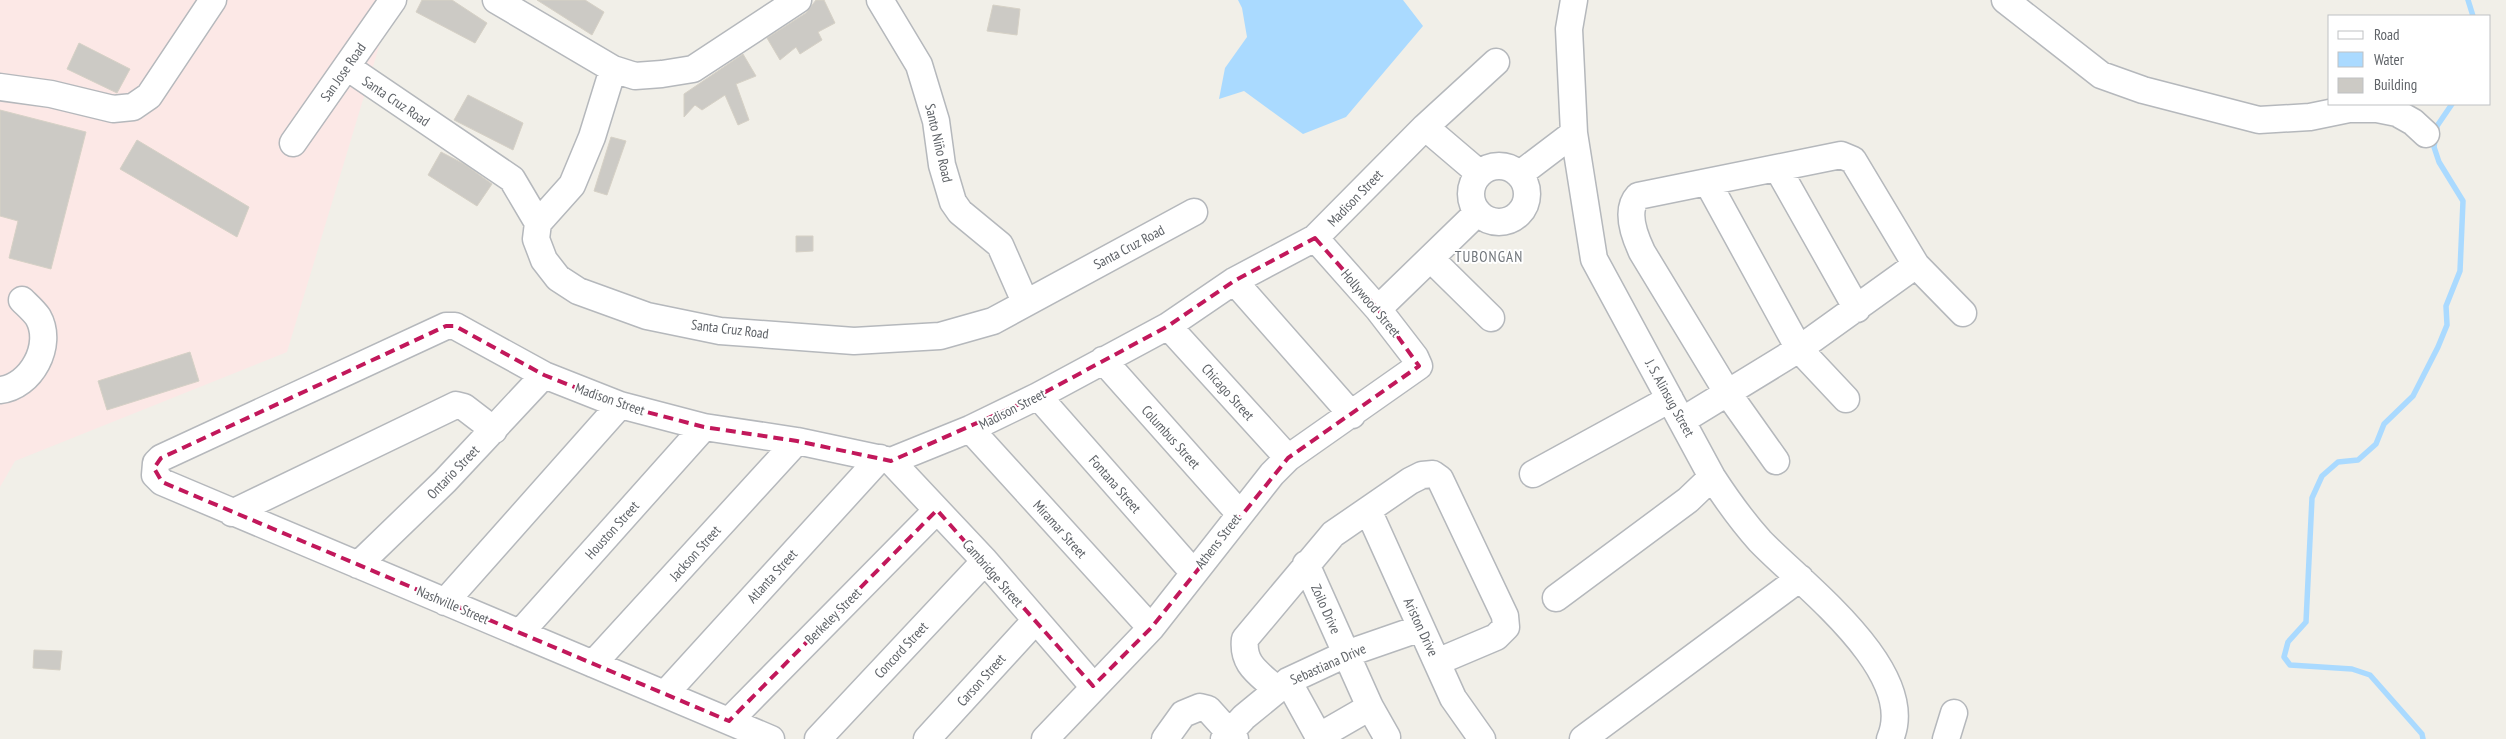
<svg xmlns="http://www.w3.org/2000/svg" width="2506" height="739" font-family="'PT Sans Narrow',sans-serif">
  <rect width="100%" height="100%" fill="#f1efe8"/>
  <path fill="#fce8e6" d="M0,0H393L287,352L15,461L0,487Z"/>
  <path fill="#aadaff" d="M1238,0H1403L1423,26L1346,117L1303,134L1244,91L1219,99L1225,68L1247,37L1242,8Z"/>
  <g fill="none" stroke-linecap="round" stroke-linejoin="round">
    <path stroke="#aadaff" stroke-width="5.5" d="M2468,0L2473,16
      M2423,739L2422,734L2370,675L2352,669L2290,665L2284,657L2288,642L2306,622L2312,498L2322,476L2338,462L2358,460L2376,444L2384,424L2413,396L2438,347L2447,325L2446,306L2460,271L2463,201L2439,162L2434,147L2437,126L2452,104"/>
  </g>
  <path fill="#cccac5" stroke="#d6d1c6" d="M422,0H452L487,23L475,43L416,12Z
    M537,0H585L604,12L592,35Z
    M816,0H824L835,23L818,32L822,40L800,54L796,47L780,60L767,38L806,13Z
    M993,5L1020,9L1017,35L987,31Z
    M79,43L130,69L117,93L67,69Z
    M743,54L756,76L736,84L749,120L738,125L725,95L702,110L695,105L684,117V94Z
    M468,95L523,123L513,150L454,120Z
    M0,110L86,132L51,269L9,258L18,221L0,216Z
    M611,137L626,141L607,195L594,191Z
    M137,140L249,207L237,237L120,169Z
    M441,152L464,164L492,184L477,206L428,175Z
    M796,236H813V251L796,252Z
    M190,352L199,381L107,410L98,381Z
    M34,650L62,651L60,670L33,668Z"/>
  <g fill="none" stroke-linecap="round" stroke-linejoin="round">
    <defs>
      <path id="minor" d="M496,0L613,69L635,76L662,74L693,69L798,0
        M880,0L919,65L936,121L942,165L953,202L960,212L1000,245L1025,302
        M1574,0L1569,29L1574,133L1594,259L1712,477C1727,500 1742,521 1760,541C1801,584 1920,671 1890,739
        M2005,0L2101,75L2143,90L2259,120L2310,117L2349,109H2377L2397,113L2413,122L2426,134
        M347,67L512,179L538,223L536,239L544,260L558,278L578,291L647,316L720,331L854,341L940,336L993,321L1194,212
        M0,87L51,94L113,109L133,107L149,96L213,0
        M1425,127L1479,173
        M293,143L393,0
        M1471 194a28 28 0 1 1 56 0a28 28 0 1 1-56 0Z
        M1778,169L1857,309
        M1520,174L1574,133
        M1708,183L1799,349L1846,399
        M538,223L572,185L592,137L613,69
        M1431,259L1491,318
        M1234,281L1352,415
        M1378,309L1477,213
        M1168,326L1288,458
        M1103,360L1239,513
        M0,390C31,387 54,345 38,317C34,311 27,305 22,300
        M1038,396L1193,572
        M1683,420L1799,349L1916,265
        M970,429L1151,628
        M891,461L985,561L1093,686
        M1776,461L1727,392L1642,252C1634,235 1625,210 1638,196L1841,155L1853,160L1916,265L1963,313
        M1533,474L1670,399
        M1368,510L1453,698L1482,739
        M232,513L456,405L464,407L494,430
        M1306,564L1370,707L1387,737
        M358,565L445,481L544,375
        M1556,598L1688,500L1712,477
        M445,602L620,405
        M520,633L704,427
        M593,664L797,441
        M1288,681L1320,739
        M1277,690C1259,673 1242,665 1245,639L1333,534L1410,481L1422,475L1433,474L1440,479L1505,616L1506,627L1496,637L1437,662
        M665,694L880,458
        M729,721L937,510
        M1318,737L1370,707
        M771,739L162,482L155,475L156,463L161,458L446,326H455L544,375L620,405L704,427L797,441L891,461L970,429L1038,396L1168,326L1234,281L1315,238L1425,127L1496,62
        M818,739L985,561
        M927,739L1035,621
        M1045,739L1151,628L1272,474L1288,458L1419,366L1415,357L1378,309L1315,238
        M1165,739L1183,714L1200,707L1208,709L1235,739
        M1224,739L1244,717L1288,681L1346,654L1421,628
        M1583,739L1800,578
        M1946,739L1954,713"/>
    </defs>
    <use href="#minor" stroke="#b5b8bc" stroke-width="29"/>
    <use href="#minor" stroke="#fff" stroke-width="26"/>
  </g>
  <path fill="none" stroke="#c2185b" stroke-width="4" stroke-dasharray="10 6" stroke-linejoin="round" d="M1315,238L1378,309L1419,366L1288,458L1151,628L1093,686L937,510L729,721L162,482L154,468L161,458L446,326H455L544,375L620,405L704,427L797,441L891,461L1038,396L1168,326L1234,281Z"/>
  <g text-anchor="middle" dominant-baseline="central" stroke-width="4" stroke-linejoin="round" paint-order="stroke">
    <g font-size="14" fill="#5f6368" stroke="#fff">
      <text transform="translate(343 72) rotate(-55)">San Jose Road</text>
      <text transform="translate(396 101) rotate(34)">Santa Cruz Road</text>
      <text transform="translate(939 143) rotate(77)">Santo Niño Road</text>
      <text transform="translate(1355 198) rotate(-46)">Madison Street</text>
      <text transform="translate(1129 247) rotate(-28)">Santa Cruz Road</text>
      <text transform="translate(1371 303) rotate(50)">Hollywood Street</text>
      <text transform="translate(730 329) rotate(7)">Santa Cruz Road</text>
      <text transform="translate(1228 392) rotate(48)">Chicago Street</text>
      <text transform="translate(1670 398) rotate(61)">J. S. Alinsug Street</text>
      <text transform="translate(610 399) rotate(19)">Madison Street</text>
      <text transform="translate(1012 409) rotate(-27)">Madison Street</text>
      <text transform="translate(1171 437) rotate(48)">Columbus Street</text>
      <text transform="translate(453 472) rotate(-46)">Ontario Street</text>
      <text transform="translate(1115 484) rotate(49)">Fontana Street</text>
      <text transform="translate(1060 529) rotate(48)">Miramar Street</text>
      <text transform="translate(612 530) rotate(-48)">Houston Street</text>
      <text transform="translate(1218 541) rotate(-52)">Athens Street</text>
      <text transform="translate(695 553) rotate(-48)">Jackson Street</text>
      <text transform="translate(993 573) rotate(49)">Cambridge Street</text>
      <text transform="translate(772 576) rotate(-48)">Atlanta Street</text>
      <text transform="translate(453 605) rotate(23)">Nashville Street</text>
      <text transform="translate(1326 609) rotate(66)">Zoilo Drive</text>
      <text transform="translate(833 616) rotate(-45)">Berkeley Street</text>
      <text transform="translate(1421 627) rotate(65)">Ariston Drive</text>
      <text transform="translate(901 650) rotate(-47)">Concord Street</text>
      <text transform="translate(1328 664) rotate(-24)">Sebastiana Drive</text>
      <text transform="translate(981 680) rotate(-48)">Carson Street</text>
    </g>
    <g font-size="15" letter-spacing="1" fill="#70757a" stroke="#fff">
      <text x="1489" y="256">TUBONGAN</text>
    </g>
  </g>
  <rect x="2328" y="15" width="162" height="90" fill="#ffffff" stroke="#bfc1c3"/>
  <rect x="2338" y="31" width="25" height="8" fill="#ffffff" stroke="#bfc1c3"/>
  <text x="2374" y="40" font-size="15" fill="#5f6368">Road</text>
  <rect x="2338" y="52" width="25" height="15" fill="#aadaff" stroke="#bfc1c3"/>
  <text x="2374" y="65" font-size="15" fill="#5f6368">Water</text>
  <rect x="2338" y="78" width="25" height="15" fill="#cccac5" stroke="#bfc1c3"/>
  <text x="2374" y="90" font-size="15" fill="#5f6368">Building</text>
</svg>
